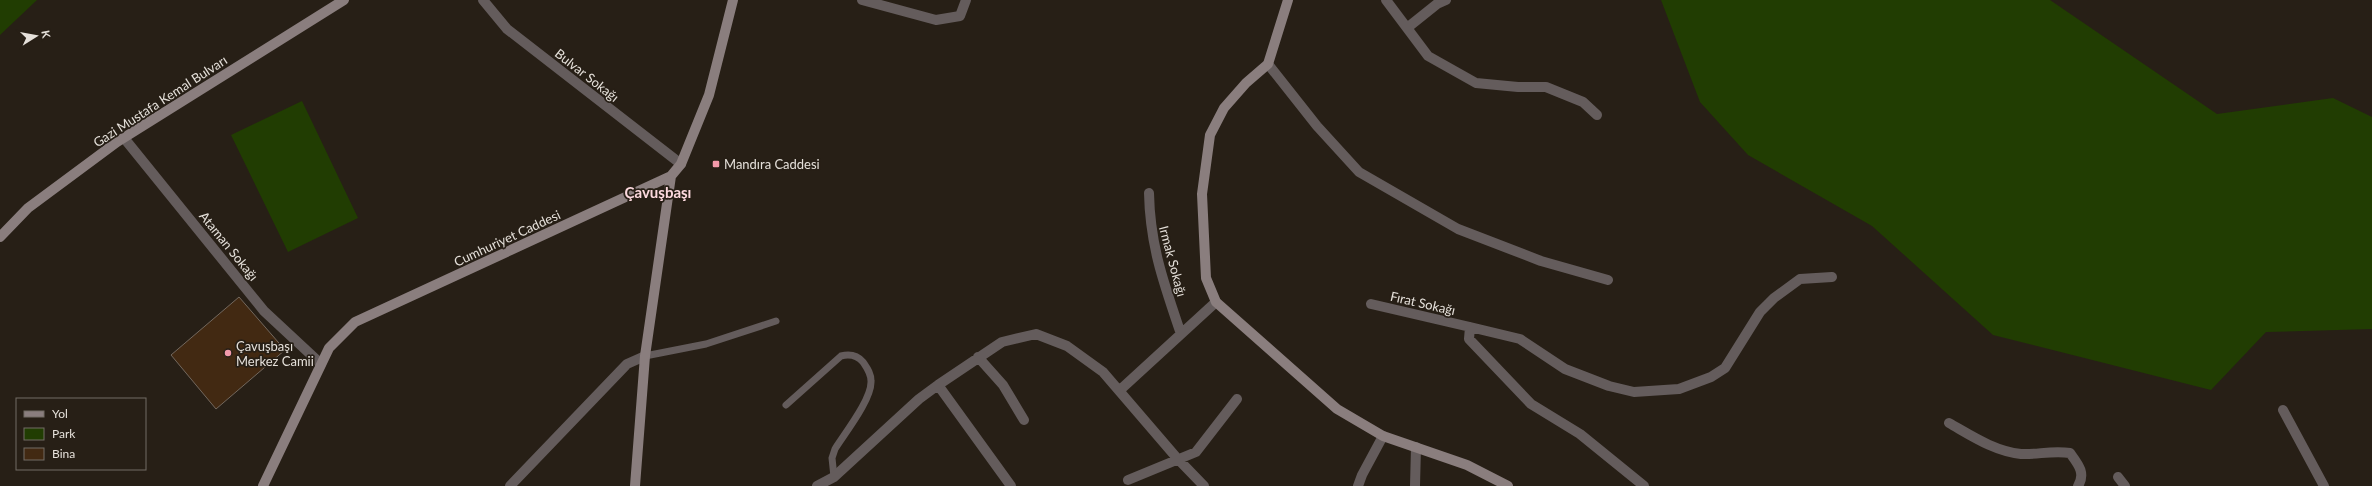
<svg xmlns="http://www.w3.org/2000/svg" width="2372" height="486" font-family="Lato,sans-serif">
  <rect width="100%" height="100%" fill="#271f16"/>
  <path fill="#213d02" d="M0,0H37L0,35Z
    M1661,0H2050L2217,114L2333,98L2372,117V329L2266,332L2211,390L1993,335L1872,226L1748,155L1700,102Z
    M302,101L358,218L288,252L231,135Z"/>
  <path fill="#422912" stroke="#73685e" d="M239,297L285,350L216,409L171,355Z"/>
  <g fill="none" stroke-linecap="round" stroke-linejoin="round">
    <path stroke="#645c5c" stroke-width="7" d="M645,356L706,344L776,321
      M786,405L841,356C849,354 857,355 863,362C867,368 871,373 871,381C872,399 845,433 835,449L832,458L834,477"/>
    <path stroke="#645c5c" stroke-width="10" d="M483,0L507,29L681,164
      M862,0L936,20L960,16L966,0
      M1386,0L1428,56L1476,83L1518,87H1546L1583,102L1597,115
      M1407,28L1437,4L1446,0
      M1268,64L1317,126L1359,172L1458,229L1541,261L1608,280
      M124,138L264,311L321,364
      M1149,193C1150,246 1164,284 1181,334
      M1371,304L1470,327
      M978,357L1003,385L1024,420
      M938,385L1011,486
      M1120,390L1216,302
      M2283,410L2324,486
      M1949,423C1972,436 1994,451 2021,454C2037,455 2052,450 2070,453C2078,464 2086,473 2078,486
      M2118,477L2125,486
      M1128,480L1196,452L1237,399
      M510,486L627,364L645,356
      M817,486L834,477L919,399L938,385L1002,342L1036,334L1067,346L1103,372L1176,457L1204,486
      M1358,486L1362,475L1383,436
      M1415,486L1416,447
      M1644,486L1580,434L1531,404L1469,339L1470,327L1520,339L1565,369L1609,386L1634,392L1679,389L1711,377L1725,368L1760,312L1774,298L1800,279L1832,277"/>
    <path stroke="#8a7e7e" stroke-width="10" d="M1288,0L1268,64L1246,83L1224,108L1210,135L1202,194L1206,278L1216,302L1337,409L1383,436L1467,465L1508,486
      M0,237L28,208L117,142L344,0
      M263,486L329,348L355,322L671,176L681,164L709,95L733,0
      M635,486L645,356L671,176"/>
  </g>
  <g fill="#f39aaa" stroke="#271f16" stroke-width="1.5">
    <rect x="712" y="160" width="8" height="8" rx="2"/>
    <circle cx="228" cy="353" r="4"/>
  </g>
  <g text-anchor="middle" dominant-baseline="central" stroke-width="3.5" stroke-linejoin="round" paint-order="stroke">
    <g font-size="13" fill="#e5e0da" stroke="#271f16">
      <text transform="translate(587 75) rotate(38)">Bulvar Sokağı</text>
      <text transform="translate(160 101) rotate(-33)">Gazi Mustafa Kemal Bulvarı</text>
      <text transform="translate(507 238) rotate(-25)">Cumhuriyet Caddesi</text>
      <text transform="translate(229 246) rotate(51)">Ataman Sokağı</text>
      <text transform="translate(1173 261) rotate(75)">Irmak Sokağı</text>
      <text transform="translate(1423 303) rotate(13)">Fırat Sokağı</text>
    </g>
    <g font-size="13" fill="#e5e0da" stroke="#271f16" text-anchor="start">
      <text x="724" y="164">Mandıra Caddesi</text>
      <text x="236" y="346">Çavuşbaşı<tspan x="236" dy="15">Merkez Camii</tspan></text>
    </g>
    <g font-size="15" font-weight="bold" fill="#fcd9de" stroke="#271f16">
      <text x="658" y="192">Çavuşbaşı</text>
    </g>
  </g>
  <rect x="16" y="398" width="130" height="72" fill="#271f16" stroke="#736c64"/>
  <rect x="24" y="411" width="20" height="6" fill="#8a7e7e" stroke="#736c64"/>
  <text x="52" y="418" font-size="12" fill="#e5e0da">Yol</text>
  <rect x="24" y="428" width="20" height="12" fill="#213d02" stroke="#736c64"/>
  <text x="52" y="438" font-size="12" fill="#e5e0da">Park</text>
  <rect x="24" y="448" width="20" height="12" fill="#422912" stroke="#736c64"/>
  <text x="52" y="458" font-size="12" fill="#e5e0da">Bina</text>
  <g transform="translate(36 36) rotate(79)" stroke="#271f16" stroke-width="3" paint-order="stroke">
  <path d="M0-3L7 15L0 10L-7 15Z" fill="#e5e0da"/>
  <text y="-6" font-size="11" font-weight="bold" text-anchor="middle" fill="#e5e0da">K</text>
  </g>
</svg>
